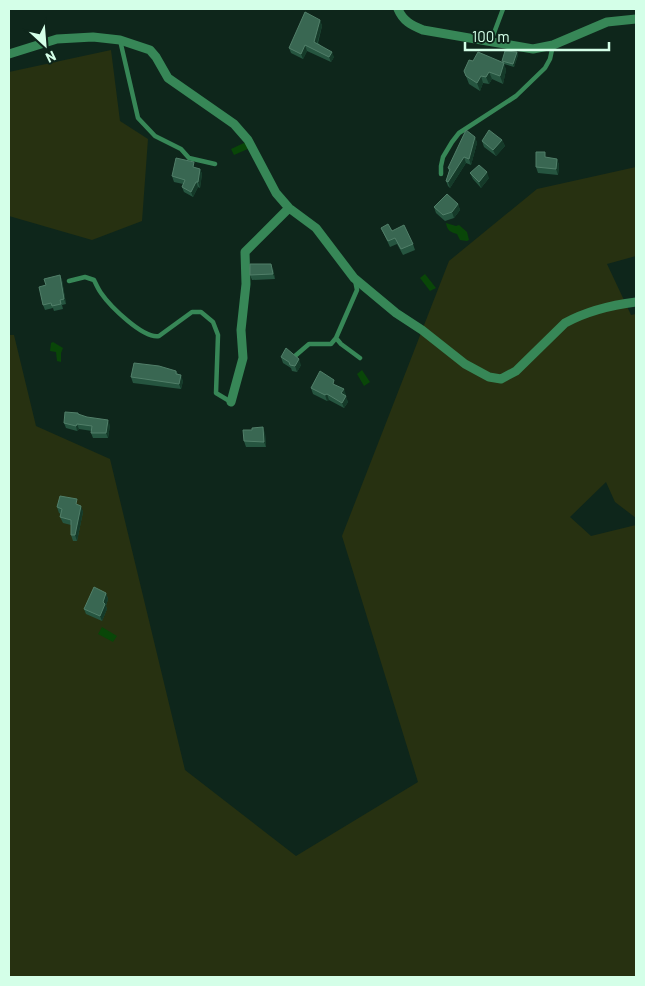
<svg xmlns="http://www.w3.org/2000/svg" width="645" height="986" font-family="Barlow,sans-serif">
  <rect width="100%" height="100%" fill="#0e261b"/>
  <path fill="#273111" d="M111,50L120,121L148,139L142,221L92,240L9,216V72Z
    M636,167V256L607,264L631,315L636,314V518L615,502L606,482L570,517L591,536L636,525V977H9V335H14L36,426L110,459L185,770L296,856L418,782L342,536L449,261L537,189Z"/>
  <path fill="#094608" d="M246,142L250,148L234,155L231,149Z
    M446,223L456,226L459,225L467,232L469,240L467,241L460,240L457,234C450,232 447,230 446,223Z
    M425,274L436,288L430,291L420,278Z
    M53,342L63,348L61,353V362L57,361L56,352L50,351L51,343Z
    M362,370L370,382L364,386L357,374Z
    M102,627L117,636L113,642L98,634Z"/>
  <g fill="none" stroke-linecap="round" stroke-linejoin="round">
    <path stroke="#378757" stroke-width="4.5" d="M120,40L138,118L155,136L181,149L189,158L215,164
      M491,41L503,9
      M441,174V166L443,157L452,142L459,133L516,96L545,68L550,59L553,45
      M355,280L357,290L336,338L341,344L360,358
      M69,281L85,277L94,280C96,284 98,289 101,293C110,306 143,339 159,336L192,312H201L213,322L218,335L216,393L231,402
      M295,356L309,344H331L336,338"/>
    <path stroke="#378757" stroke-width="9" d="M398,9C403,21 411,25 423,30L533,49L553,45L607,22L636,19
      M9,54L57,39L93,37L120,40L150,50L156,57L168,78L234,124L248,140L276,193L289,208L316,228L354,278L396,313L422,330L465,364L489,377L501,379L516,371L565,323C587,311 612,305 636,302
      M231,402L243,358L241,330L246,284L245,252L289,208"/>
  </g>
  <path fill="#265540" d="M320,20L322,26L318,43L334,57L331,62L307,51L303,59L291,53L289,48Z
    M517,52L518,55L514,67L504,64L506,70L503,84L492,79L489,84L483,83L480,91L469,84L464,71L473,61L503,63L502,61Z
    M475,137L477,143L471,165L466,163L450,188L448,186L446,181L449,171L448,168Z
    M502,140L505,146L496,156L484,147L482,141Z
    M548,158L557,159L559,165L558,175L538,173L536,167Z
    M196,168L200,169L202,174L200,188L198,187L193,197L184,192L182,187L183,184L174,182L172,176Z
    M470,173L489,178L481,188L473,179Z
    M458,204L460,210L454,218L445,221L436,213L434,207Z
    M381,228L392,231L413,244L415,250L403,255L397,244L390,247Z
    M273,269L275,279L252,280L250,275Z
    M60,275L62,280L66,304L62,305L63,309L54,311L53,308L45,310L43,305L46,285Z
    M281,357L301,365L297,372L292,371L291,368L283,363Z
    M176,371L178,374L183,381L181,389L133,383L131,377Z
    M336,385L346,395L345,396L348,402L344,408L329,400L327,401L313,394L311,388Z
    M78,413L79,415L110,425L108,438H93L91,433L92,431L79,429L77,431L66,428L64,423Z
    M265,433L266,447H246L244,441Z
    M80,505L83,512L77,541H73L71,535V525L63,523L60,517L61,514L59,513L57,507Z
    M106,593L108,599L106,606L107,609L102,621L86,614L84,609Z"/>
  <path fill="#153a29" d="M320,20L322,26L316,47L314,42Z
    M305,45L307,51L303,59L301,54Z
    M332,52L334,57L331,62L329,57Z
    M517,52L518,55L514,67L513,64Z
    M504,63L506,70L503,84L500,76Z
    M489,72L492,79L489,84L486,77Z
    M481,76L483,83L480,91L477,83Z
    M475,137L477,143L471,165L469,159Z
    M502,140L505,146L496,156L493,150Z
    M464,157L466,163L450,188L448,182Z
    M557,159L559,165L558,175L556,169Z
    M200,169L202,174L200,188L198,182Z
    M487,172L489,178L481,188L479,182Z
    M196,182L198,187L193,197L191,192Z
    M458,204L460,210L454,218L452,212Z
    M271,264L273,269L275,279L273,274Z
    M60,275L62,280L66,304L64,299Z
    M299,359L301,365L297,372L295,366Z
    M181,375L183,381L181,389L179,384Z
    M344,389L346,395L343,399L341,393Z
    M327,394L329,400L327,401L325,395Z
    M346,396L348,402L344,408L342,403Z
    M108,420L110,425L108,438L106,433Z
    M77,424L79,429L77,431L76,426Z
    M263,427L265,433L266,447L264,442Z
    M81,506L83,512L77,541L75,535Z
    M106,593L108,599L106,606L107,609L102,621L100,616Z"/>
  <path fill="#396752" stroke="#517f69" d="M305,12L320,20L314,42L332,52L329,57L305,45L301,54L289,48Z
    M505,51L517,52L513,64L502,61Z
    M478,52L504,63L500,76L489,72L486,77L481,76L477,83L466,76L464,71L469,60L473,61Z
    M466,130L475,137L469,159L464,157L448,182L446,181L450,169L448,168Z
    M489,130L502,140L493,150L482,141Z
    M536,152H545V157L557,159L556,169L536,167Z
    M176,158L194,162L193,167L200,169L198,182H196L191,192L182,187L185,180L172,176Z
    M479,165L487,172L479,182L470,173Z
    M447,194L458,204L452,212L443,215L434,207Z
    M388,224L392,231L404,225L413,244L401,249L395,238L388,241L381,228Z
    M250,264H271L273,274L250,275Z
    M60,275L64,299L60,300L61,304L52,306L51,303L43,305L39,287L46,285L44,279Z
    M286,348L299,359L295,366L290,365L289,362L281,357Z
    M134,363L159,366L176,371V374L181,375L179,384L131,377Z
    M320,371L334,380L333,384L344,389L341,393L346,396L342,403L327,394L325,395L311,388Z
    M65,412L78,413V414L87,417L108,420L106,433H91L92,426L77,424L76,426L64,423Z
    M263,427L264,442L244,441L243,430H252V428Z
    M60,496L77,499L76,504L81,506L75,535H71V520L60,517L62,509L57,507Z
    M94,587L106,593L103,602L105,604L100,616L84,609Z"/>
  <rect width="645" height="986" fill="none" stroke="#d4ffe8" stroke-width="20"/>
  <g transform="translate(45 45) rotate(154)" stroke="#0e261b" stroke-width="4" paint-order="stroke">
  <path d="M0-4L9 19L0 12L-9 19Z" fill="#d4ffe8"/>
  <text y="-8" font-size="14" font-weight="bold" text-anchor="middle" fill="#d4ffe8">N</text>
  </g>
  <path d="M465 42v8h144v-8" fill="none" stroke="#d4ffe8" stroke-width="2.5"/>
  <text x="472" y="42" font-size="15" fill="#d4ffe8" stroke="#0e261b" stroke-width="4" paint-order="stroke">100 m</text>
</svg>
